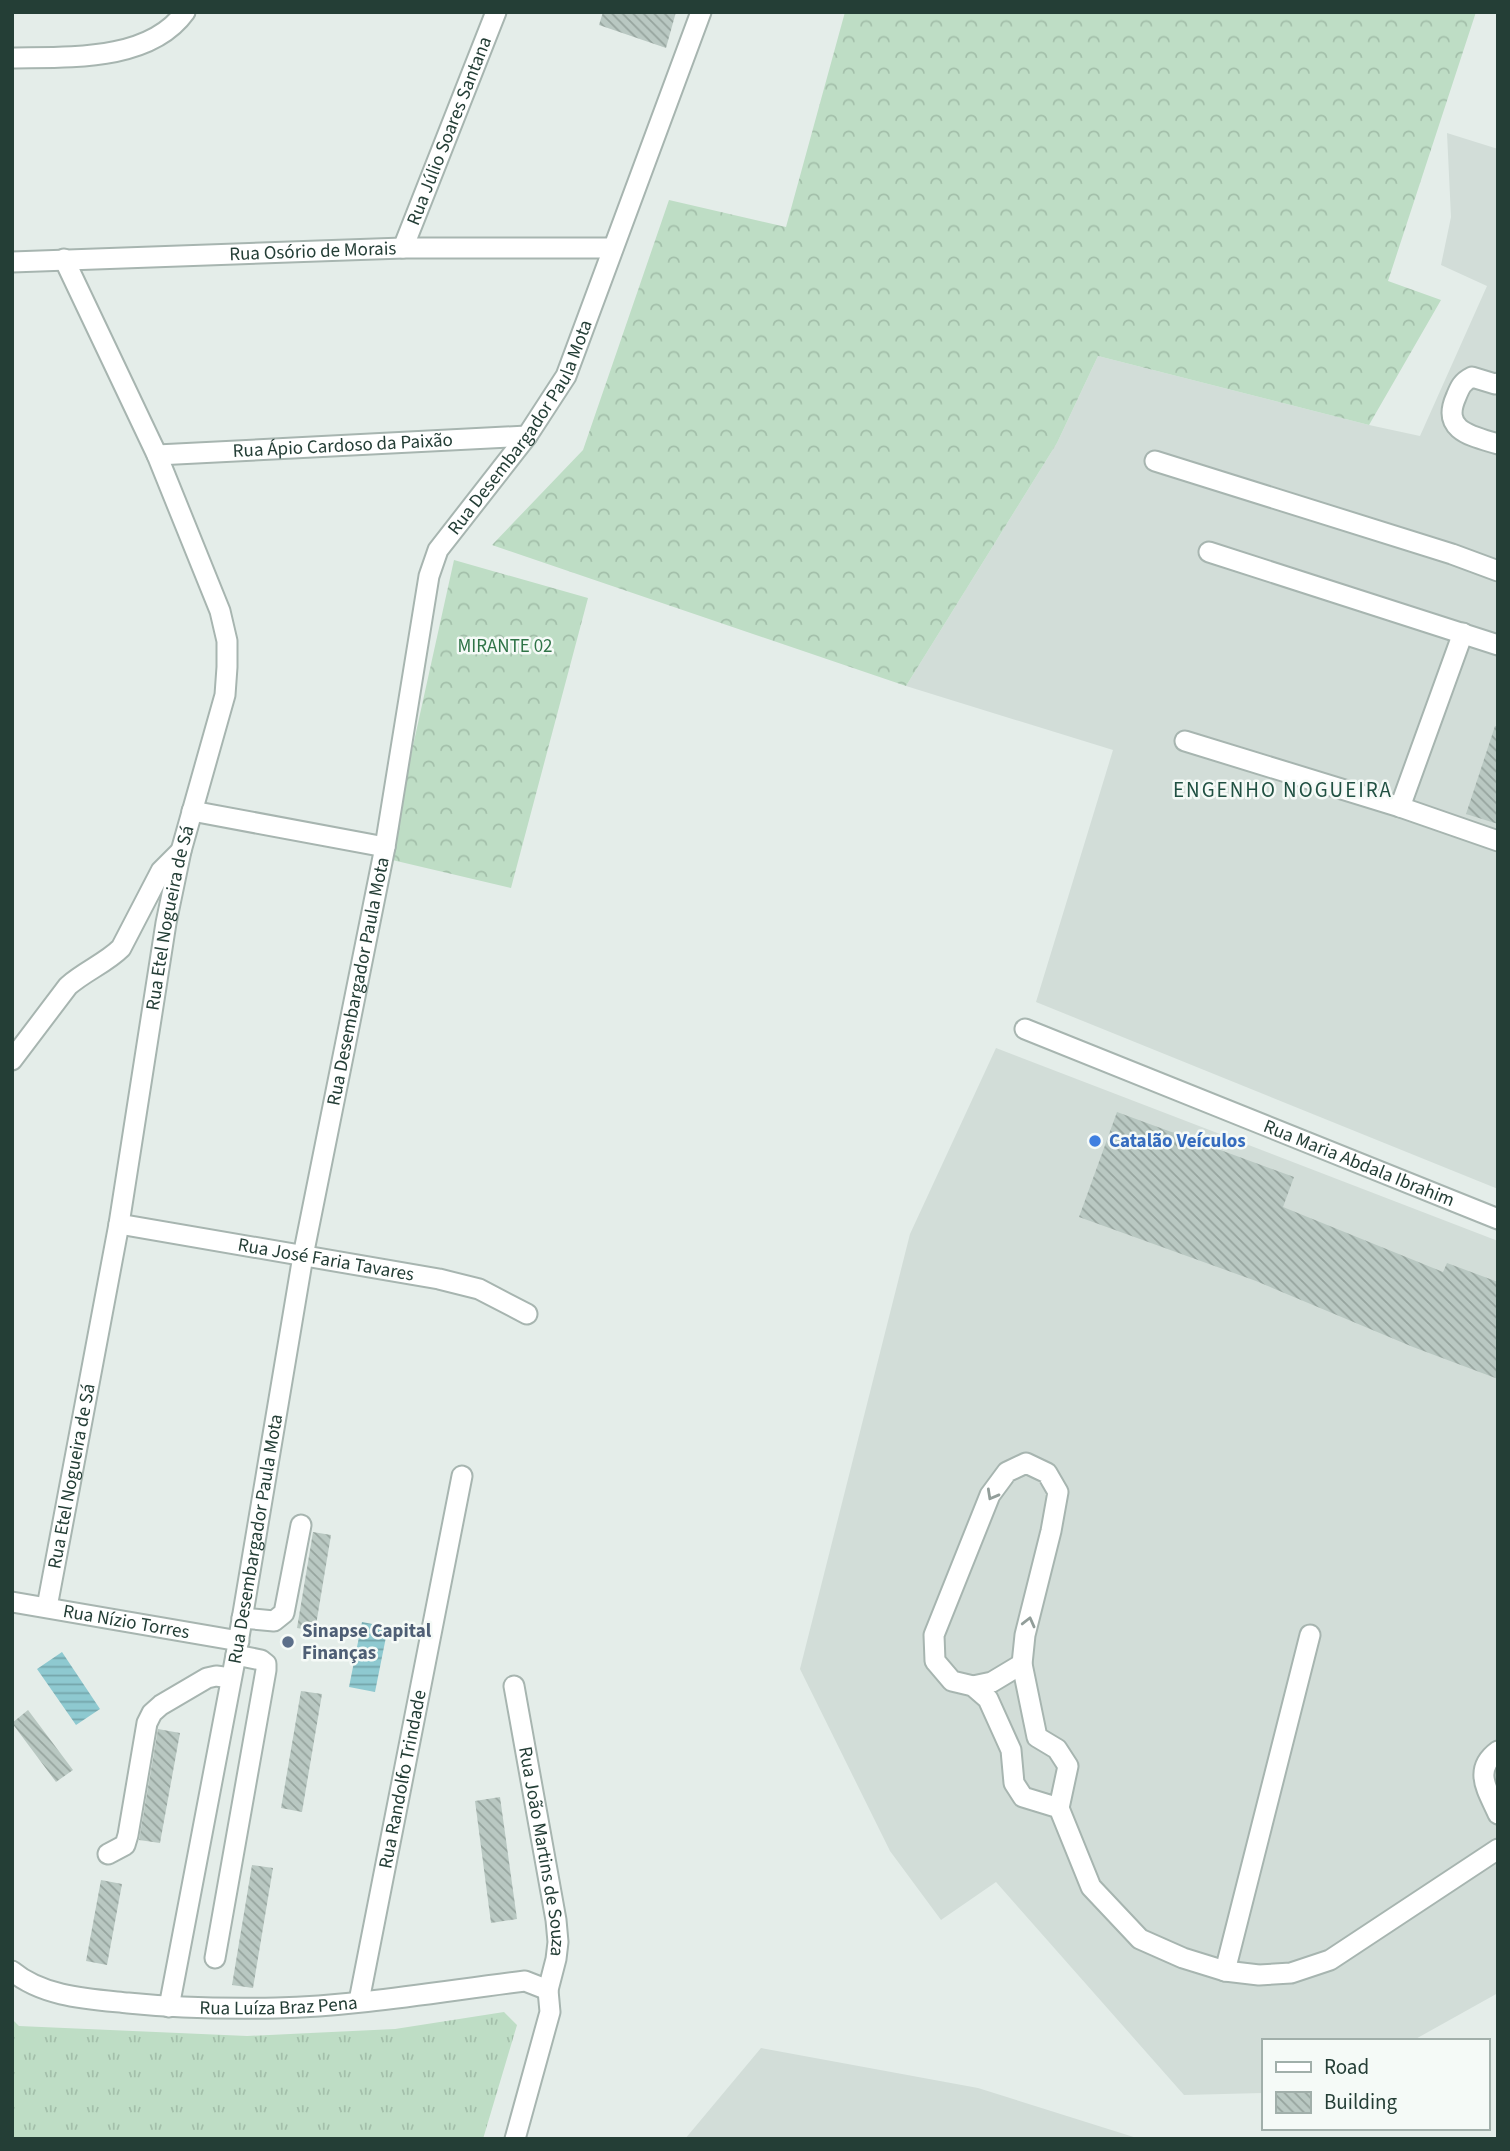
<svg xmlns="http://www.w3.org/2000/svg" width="1510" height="2151" font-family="'Source Sans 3',sans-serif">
  <defs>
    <pattern id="grass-tufts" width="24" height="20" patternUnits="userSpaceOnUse" patternTransform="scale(1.75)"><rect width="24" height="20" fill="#beddc5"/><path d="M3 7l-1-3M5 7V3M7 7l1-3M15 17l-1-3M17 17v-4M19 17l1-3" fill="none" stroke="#a3bfaa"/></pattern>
    <pattern id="forest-crowns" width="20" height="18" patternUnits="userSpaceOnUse" patternTransform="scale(1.75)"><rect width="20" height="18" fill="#beddc5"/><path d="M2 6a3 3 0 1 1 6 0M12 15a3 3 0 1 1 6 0" fill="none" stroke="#a3bfaa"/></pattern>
    <pattern id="water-rules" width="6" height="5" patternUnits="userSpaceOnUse" patternTransform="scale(1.75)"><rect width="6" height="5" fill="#8ec9d0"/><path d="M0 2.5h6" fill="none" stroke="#74a5aa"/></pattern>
    <pattern id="building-back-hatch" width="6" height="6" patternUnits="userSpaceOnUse" patternTransform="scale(1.75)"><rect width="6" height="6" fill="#b9c8c2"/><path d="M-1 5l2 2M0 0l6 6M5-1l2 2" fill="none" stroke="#96a49e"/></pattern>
  </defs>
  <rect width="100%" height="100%" fill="#e4ede9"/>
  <path fill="#d2ddd8" d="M1447,133L1498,149V1189L1036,1002L1113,750L906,686L1057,443L1098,356L1369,425L1420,436L1487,286L1441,265L1451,217Z
    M996,1048L1498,1241V1993L1412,2041H1263V2093L1184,2095L996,1882L941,1920L890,1851L800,1669L910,1234Z
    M761,2048L978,2088L1140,2139H685Z"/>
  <path fill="url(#grass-tufts)" d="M504,2012L517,2025L483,2139H12V2019L19,2026L247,2036L395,2029Z"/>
  <path fill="url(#forest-crowns)" d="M845,12H1476L1388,281L1441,300L1369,425L1098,356L1057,443L906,686L492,545L583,450L669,200L786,227Z
    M454,560L588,598L511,888L388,859Z"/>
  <path fill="url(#water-rules)" d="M362,1622L388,1627L375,1692L349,1687Z
    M62,1652L100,1709L76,1725L37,1669Z"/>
  <path fill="url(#building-back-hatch)" d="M603,12H676L666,48L599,25Z
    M1495,726H1498V824L1466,814Z
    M1117,1112L1294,1177L1283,1207L1443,1272L1447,1263L1498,1282V1379L1413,1347L1256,1281L1079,1217Z
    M313,1532L331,1535L315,1631L297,1628Z
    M301,1691L322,1694L302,1812L281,1808Z
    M28,1710L73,1770L56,1782L12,1723Z
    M158,1729L180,1733L160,1843L139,1840Z
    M500,1797L517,1919L491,1923L475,1801Z
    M252,1865L273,1868L253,1988L232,1985Z
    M101,1880L122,1884L107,1965L86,1961Z"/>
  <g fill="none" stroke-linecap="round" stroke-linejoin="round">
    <defs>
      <g id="minor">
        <path d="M12,58C67,57 149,62 185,12"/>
        <path id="s1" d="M403,248L496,12"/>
        <path id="s2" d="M12,262L403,248H613"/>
        <path d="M1498,383L1495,384L1472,377C1462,382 1460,387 1456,397C1441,431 1472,436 1498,444"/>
        <path id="s3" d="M157,455L527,436"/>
        <path d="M1155,461L1452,554L1498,571"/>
        <path d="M1209,552L1498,645"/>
        <path d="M1185,741L1400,807L1498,841"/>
        <path d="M1400,807L1463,633"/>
        <path d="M192,811L385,847"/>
        <path id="s4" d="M1025,1029L1498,1219"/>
        <path d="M12,1060L68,986C85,971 106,963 121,948L161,871L181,851"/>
        <path id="s5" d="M119,1224L439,1279L479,1289L527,1314"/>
        <path id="s6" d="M12,1602L239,1641"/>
        <path id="s7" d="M47,1607L119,1224L166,923L181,851L225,695L227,667V641L220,611L157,455L64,259"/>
        <path d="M242,1618L274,1621L284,1613L301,1525"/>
        <path id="s8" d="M514,1686L556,1920L558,1942L556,1959L548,1990L550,2012L515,2139"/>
        <path d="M973,1686L992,1682L1022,1664"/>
        <path d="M1498,1751C1472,1770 1488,1791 1498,1814"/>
        <path d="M1059,1808L1023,1797L1014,1783L1011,1750L988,1699L973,1686L952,1681L935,1661L934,1635L990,1495L1007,1472L1026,1463L1047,1473L1058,1492L1051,1531L1025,1635L1022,1664L1037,1737L1057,1749L1068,1766L1059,1808L1091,1887L1140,1939L1183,1958L1225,1971L1259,1975L1291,1973L1330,1960L1498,1849"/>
        <path d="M108,1854L125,1845L128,1835L147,1723L152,1713L161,1705L207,1678L216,1676L231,1678"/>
        <path d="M215,1958L266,1670V1664L261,1660L236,1655"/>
        <path id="s9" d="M12,1971C43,1997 89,1999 128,2003C177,2008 227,2009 276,2008C358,2006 443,1991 525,1981L548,1990"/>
        <path d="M1225,1971L1310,1635"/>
        <path id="s10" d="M359,2001L462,1476"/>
        <path id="s11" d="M169,2007L236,1655L303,1256L385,847L429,576L438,550L527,436L566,376L701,12"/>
      </g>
    </defs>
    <use href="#minor" stroke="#a7b5b0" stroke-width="23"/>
    <use href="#minor" stroke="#fff" stroke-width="19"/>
  </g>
  <defs><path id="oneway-chevron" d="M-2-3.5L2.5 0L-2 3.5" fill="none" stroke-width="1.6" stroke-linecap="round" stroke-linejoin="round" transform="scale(1.75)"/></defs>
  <g stroke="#929e9a">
    <use href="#oneway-chevron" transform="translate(992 1495) rotate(119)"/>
    <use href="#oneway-chevron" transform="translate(1029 1622) rotate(-76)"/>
  </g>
  <circle fill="#3f7fe0" stroke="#f5faf7" stroke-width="2.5" cx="1095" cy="1141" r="7"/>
  <circle fill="#5c6f8a" stroke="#f5faf7" stroke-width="2.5" cx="288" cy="1642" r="7"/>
  <g text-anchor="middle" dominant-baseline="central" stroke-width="5" stroke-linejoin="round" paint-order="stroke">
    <g font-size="19" fill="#243e36" stroke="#f5faf7">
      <text stroke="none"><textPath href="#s1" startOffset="126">Rua Júlio Soares Santana</textPath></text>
      <text stroke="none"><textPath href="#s2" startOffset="301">Rua Osório de Morais</textPath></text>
      <text stroke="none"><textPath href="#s11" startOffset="1631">Rua Desembargador Paula Mota</textPath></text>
      <text stroke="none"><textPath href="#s3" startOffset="186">Rua Ápio Cardoso da Paixão</textPath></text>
      <text stroke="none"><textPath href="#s7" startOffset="700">Rua Etel Nogueira de Sá</textPath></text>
      <text stroke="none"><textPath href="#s11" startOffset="1043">Rua Desembargador Paula Mota</textPath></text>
      <text stroke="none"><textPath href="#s4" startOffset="360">Rua Maria Abdala Ibrahim</textPath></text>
      <text stroke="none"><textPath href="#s5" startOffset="210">Rua José Faria Tavares</textPath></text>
      <text stroke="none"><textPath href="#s7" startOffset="133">Rua Etel Nogueira de Sá</textPath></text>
      <text stroke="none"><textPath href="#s11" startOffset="476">Rua Desembargador Paula Mota</textPath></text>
      <text stroke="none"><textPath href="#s6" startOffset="116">Rua Nízio Torres</textPath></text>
      <text stroke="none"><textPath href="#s10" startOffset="226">Rua Randolfo Trindade</textPath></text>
      <text stroke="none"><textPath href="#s8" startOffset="168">Rua João Martins de Souza</textPath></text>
      <text stroke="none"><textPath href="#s9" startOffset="273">Rua Luíza Braz Pena</textPath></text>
    </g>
    <g font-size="19" fill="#2f7447" stroke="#f5faf7">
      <text x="505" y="646">MIRANTE 02</text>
    </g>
    <g font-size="19" font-weight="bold" fill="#366cbe" stroke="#f5faf7" text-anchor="start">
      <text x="1109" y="1141">Catalão Veículos</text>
    </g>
    <g font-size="19" font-weight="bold" fill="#4e5e75" stroke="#f5faf7" text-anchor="start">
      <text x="302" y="1631">Sinapse Capital<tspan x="302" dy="22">Finanças</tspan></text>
    </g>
    <g font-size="21" letter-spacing="2" fill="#205042" stroke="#f5faf7">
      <text x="1283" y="790">ENGENHO NOGUEIRA</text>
    </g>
  </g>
  <rect width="1510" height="2151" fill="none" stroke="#243e36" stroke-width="28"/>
  <rect x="1262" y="2039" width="228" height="91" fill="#f5faf7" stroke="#a1afaa" stroke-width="2"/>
  <rect x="1276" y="2062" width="35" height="10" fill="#ffffff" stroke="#a1afaa" stroke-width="2"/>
  <text x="1324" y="2074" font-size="21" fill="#243e36">Road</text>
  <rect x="1276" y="2092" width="35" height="21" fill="url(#building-back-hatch)" stroke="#a1afaa" stroke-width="2"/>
  <text x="1324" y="2109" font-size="21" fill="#243e36">Building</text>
</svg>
